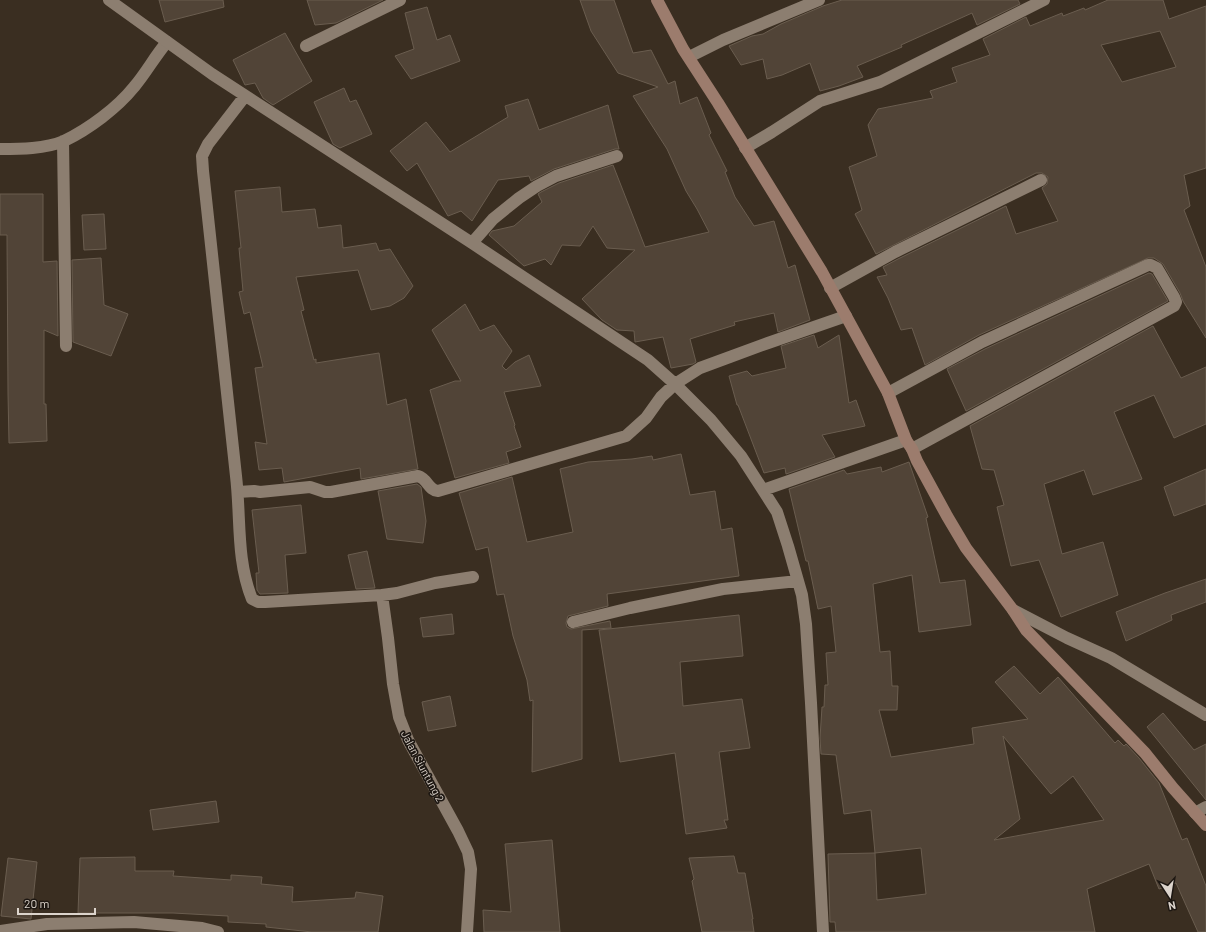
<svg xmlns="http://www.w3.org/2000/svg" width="1206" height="932" font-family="Barlow,sans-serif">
  <rect width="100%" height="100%" fill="#3a2e21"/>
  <path fill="#514437" stroke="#6a5d4f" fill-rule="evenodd" d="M159,0H223L224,7L165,22Z
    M307,0H383L336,23L315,25Z
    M580,0H614L633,53L651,50L668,84L675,81L680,104L697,97L711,133L709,135L727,171L725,172L735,197L754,226L774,221L788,268L795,265L810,320L778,332L774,313L734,322L735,325L690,339L696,362L693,364L671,368L663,337L635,342L634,331L617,330L602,320L582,299L635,250L607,248L593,226L580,246L562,245L551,265L545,259L524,266L489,235L492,231L514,226L542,202L538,194L541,192L559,183L613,165L645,247L709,232L697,209L686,191L667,149L633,96L658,87L618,73L591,31Z
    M842,0H1018L1020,4L977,25L972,13L901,45L902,47L857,66L863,77L839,86L820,91L810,63L782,75L767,79L763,59L741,65L729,46L752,36L763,34L781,24L823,6Z
    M1108,0H1163L1169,19L1206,6V168L1184,175L1190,206L1184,210L1206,267V338L1183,301L1180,293L1163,264L1154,258H1148L979,335L925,365L912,328L901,330L888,298L877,277L887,275L883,267L898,259L1006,206L1016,234L1058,221L1042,188L1047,184L1048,177L1042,173H1036L876,254L855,214L862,210L849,167L877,156L868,125L878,109L933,98L930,91L957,82L952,68L990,55L983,39L1026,17L1030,26L1062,13L1063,16L1084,8L1085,10ZM1160,31L1176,67L1122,82L1101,45Z
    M427,7L437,40L450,35L460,61L411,79L395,56L414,49L405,13Z
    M285,33L312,81L273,105L263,98L255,83L245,85L233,60Z
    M344,88L350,102L356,100L372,134L340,148L333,144L314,102Z
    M528,99L539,130L608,105L619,149H615L554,169L531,181L529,176L498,180L472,221L461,211L448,216L417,163L407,171L390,151L426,122L450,152L508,117L505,106Z
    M280,187L282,212L315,209L318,228L341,225L343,248L376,243L379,251L390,249L413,286L404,298L390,306L371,310L358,270L296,277L304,310L301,311L314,360L316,359V363L379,353L387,405L406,399L418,469L361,479L360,468L284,482L282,468L259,470L255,442L267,444L255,368L263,367L250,312L244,314L239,292L243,291L239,248H241L235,191Z
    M0,194H43V262L57,261L58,336L44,330V404H46L47,441L9,443L8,393L7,235H0Z
    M104,214L106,249L84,250L82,215Z
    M101,258L104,305L128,314L111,356L73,342L72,260Z
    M1149,273L1152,274L1168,301L966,411L947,369L985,349Z
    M465,304L480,331L494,325L512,351L502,366L506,370L515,362L529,355L541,386L504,392L515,425L514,426L521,447L506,452L509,463L455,478L430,390L455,381H461L432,330Z
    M1153,326L1181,378L1206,367V424L1174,438L1154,395L1114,412L1142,479L1093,495L1084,470L1044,484L1062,554L1103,542L1118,595L1061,617L1039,560L1011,566L997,507L1004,505L994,470L982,469L970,426Z
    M814,335L818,348L839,335L849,403L856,400L865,426L822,435L835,457L786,474L785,468L764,473L738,405H737L729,376L747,371L752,376L786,368L781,346Z
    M681,454L690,495L715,491L721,530L732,528L739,576L607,594L608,606L568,616L566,623L567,627L571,629L610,621L611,628L582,630V759L532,772L533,700L530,701L527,680L513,636L504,594L497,595L488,547L476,550L459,493L512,477L527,542L573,532L560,469L588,462L632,459L652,456L653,460Z
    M909,462L928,517L926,518L940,583L965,580L971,625L919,632L912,575L873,584L880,652L890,651L892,686H898L897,710H879L891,757L974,744L972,728L1028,719L995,682L1014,666L1040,694L1058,677L1115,743L1118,740L1124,746L1126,744L1139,758L1159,783L1182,840L1187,838L1206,886V932H1198L1176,883L1159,889L1149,864L1087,889L1095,932H836L835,922H830L828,854L875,853L871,810L844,814L836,755L821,754L820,738L822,707H824L825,685H828L826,653L836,652L831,606L818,609L808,561H806L789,489L844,470L847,474L881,467L882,472ZM1003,736L1051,794L1073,776L1104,820L994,840L1020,819ZM921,848L926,894L877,900L875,853Z
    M1206,469V504L1174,516L1164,487Z
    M417,484L421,487L426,521L423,543L387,539L378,491Z
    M301,505L306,553L285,555L288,593L260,594L257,590L256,573H259L252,510Z
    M367,551L375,588L356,589L348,555Z
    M1206,579V602L1171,615L1172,620L1126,641L1116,612L1165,593Z
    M452,614L454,634L423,637L420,618Z
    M739,615L743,656L680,662L683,706L742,699L750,748L719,752L728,820H724L727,828L686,834L675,753L620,762L599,630Z
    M450,696L456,726L428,731L422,702Z
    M1163,713L1194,750L1206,744V800L1147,727Z
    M216,801L219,822L153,830L150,810Z
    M552,840L560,932H484L483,910L511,912L505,844Z
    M734,856L738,873H745L753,919H752L754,932H702L692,881L694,879L689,858Z
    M135,857V871H174L173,876L231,880V875L262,877L261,884L293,887L292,902L355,898L356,892L383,896L378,932H312L266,927V924L228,922V916L173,913H78L80,858Z
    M8,858L37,862L31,919L1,916Z"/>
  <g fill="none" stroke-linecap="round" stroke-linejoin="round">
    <path stroke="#8c7e70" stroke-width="12" d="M63,141L66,346
      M0,149C20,149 45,149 64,141C89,129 117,108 134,87C146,73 155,56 167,42"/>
    <path stroke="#8c7e70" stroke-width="12" d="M109,0L212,74L472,243L648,360L675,384L711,420L741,456L777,512L788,546L802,595L806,624L811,703L823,932
      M306,46L400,0
      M689,57L723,40L819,0
      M245,96L208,144L202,156L203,171C214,273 225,374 236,476C241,518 236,559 252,599L258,602H265L382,595L397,593L435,583L473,577
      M745,148L772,132L820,101L880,82L1044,0
      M472,243L493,219L519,198L537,186L556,176L617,156
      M830,288L895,252L1041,180
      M888,393L982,342L1148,265H1151L1157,268L1174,297L1176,302L1174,306L912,449
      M763,490L906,440
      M238,492L254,491L260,492L310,487L325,492H331L418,476C428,479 428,490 438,491L626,436L646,418L661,397L675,384L700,368L768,343L846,316
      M382,595L388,638L393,684L399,717L408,740L458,831L468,852L471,869L467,932
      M1013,610L1067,638L1111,658L1206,715
      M573,622L630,608L723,589L798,581
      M1195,813L1206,807
      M0,931L47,924L134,922L202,928L218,932"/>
    <path stroke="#9c7c6d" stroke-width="12" d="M657,0L683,49L718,103L822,272L888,393L906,440L912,449L917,461L947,516L966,548L1013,610L1026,630L1145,753L1173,788L1206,825"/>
  </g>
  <g text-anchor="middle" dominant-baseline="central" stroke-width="3.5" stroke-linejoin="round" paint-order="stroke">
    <g font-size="11" fill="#dcd4cc" stroke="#1d1712">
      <text transform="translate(423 766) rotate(62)">Jalan Siuntung 2</text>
    </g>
  </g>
  <g transform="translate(1170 896) rotate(168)" stroke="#1d1712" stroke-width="3" paint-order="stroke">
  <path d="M0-3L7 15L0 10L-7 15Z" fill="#dcd4cc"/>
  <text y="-6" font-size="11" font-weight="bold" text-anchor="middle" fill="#dcd4cc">N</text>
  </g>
  <path d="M18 908v6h77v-6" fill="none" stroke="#dcd4cc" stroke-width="2"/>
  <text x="24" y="908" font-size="12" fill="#dcd4cc" stroke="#1d1712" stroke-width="3" paint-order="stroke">20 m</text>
</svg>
